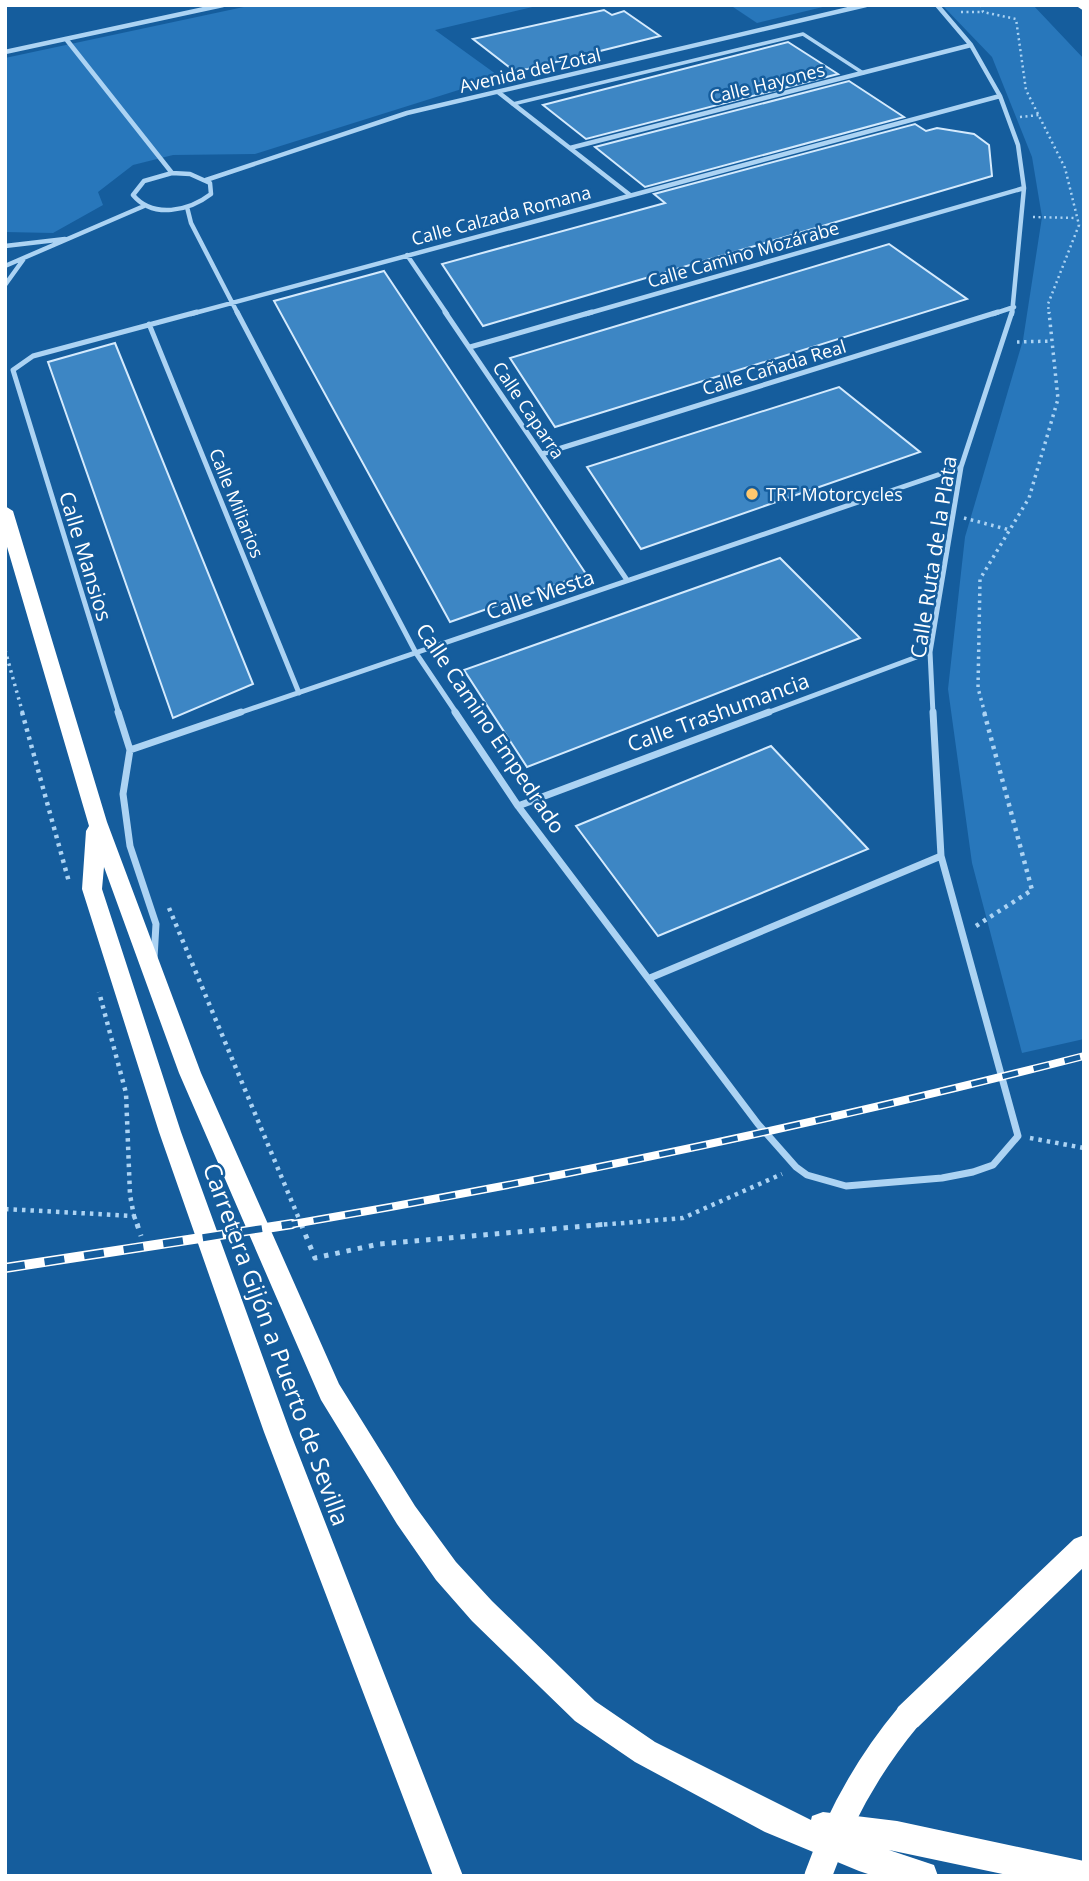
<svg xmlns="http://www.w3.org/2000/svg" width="1089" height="1881" font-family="'Open Sans',sans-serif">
  <rect width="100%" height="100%" fill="#155d9d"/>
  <path fill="#2877bb" d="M253,5H541L435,30L500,77L255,154L173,155L133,165L98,192L103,205L53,233L5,232V58Z
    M730,5H831L757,23Z
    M942,5H1033L1084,59V1039L1022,1053L972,863L948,689L965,537L1023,340L1042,217L1032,157L992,57Z"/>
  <path fill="#3d86c4" stroke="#d4eafd" stroke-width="2" d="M604,10L612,15L624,11L660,36L528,69L513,70L473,39Z
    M788,42L838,74L586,139L543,105Z
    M849,81L904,117L645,187L595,147Z
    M915,124L926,131L937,128L974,134L989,145L992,176L483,326L442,264L665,203L654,194Z
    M889,244L967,299L555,427L510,358Z
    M384,271L586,574L450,622L274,301Z
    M115,343L253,684L173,718L48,362Z
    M839,387L920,452L641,549L587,467Z
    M780,558L860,638L527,767L464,670Z
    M771,746L868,849L658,936L576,826Z"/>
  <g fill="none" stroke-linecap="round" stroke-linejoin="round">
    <path stroke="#acd3f3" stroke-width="2.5" stroke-dasharray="2 3.5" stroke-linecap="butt" d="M981,5L983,12L1016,19L1026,90L1065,168L1079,225L1048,304L1049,314
      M961,12H983
      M1020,117L1039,115
      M1033,217L1077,218"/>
    <path stroke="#acd3f3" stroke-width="3.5" stroke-dasharray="2.5 4.5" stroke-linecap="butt" d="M1017,342L1052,341
      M964,518L1010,530
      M5,650L23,714
      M985,714L978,688L980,579L1029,498L1058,399L1049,312"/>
    <path stroke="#acd3f3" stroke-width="4.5" stroke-dasharray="3.5 5" stroke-linecap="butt" d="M22,712L69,882
      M169,908L302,1226
      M976,926L1032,890L984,712
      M1030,1138L1084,1148
      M5,1209L134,1216L130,1195L126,1093L99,992
      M134,1216L138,1226
      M587,1226L683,1218L782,1174"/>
    <path stroke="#acd3f3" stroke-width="5" stroke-dasharray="4.5 7" stroke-linecap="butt" d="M137,1224L141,1236
      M301,1224L315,1258L379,1244L608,1224"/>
    <path stroke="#acd3f3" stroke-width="3.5" d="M513,104L803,34L863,73"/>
    <path stroke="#acd3f3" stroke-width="4.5" d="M937,5L971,45L1000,96L1018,145L1024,188L1012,314
      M66,39L172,173
      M5,52L223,5
      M498,92L630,195
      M570,148L971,45
      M172,173L190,174L210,183L211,194C189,211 153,219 133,195L144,181Z
      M206,180L407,113L866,5
      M187,207L191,223L238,314
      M5,246L65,239
      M407,255L447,314
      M5,266L144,206
      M5,285L23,260
      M191,314L1000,96
      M586,314L1024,188
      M993,314L1014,307"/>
    <path stroke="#acd3f3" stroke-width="5" d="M237,312L416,653L457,714
      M445,312L627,580
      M149,324L299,693
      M470,347L592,312
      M542,454L998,312
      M119,714L13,370L33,356L197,312
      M236,714L961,467
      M764,714L930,652
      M933,714L930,652L961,467L1012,312"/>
    <path stroke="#acd3f3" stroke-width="7" d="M118,712L130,750L123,794L130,846L156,924L154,958
      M455,712L518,806L758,1124L796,1167L807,1175L846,1186L942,1178L973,1172L993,1165L1018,1136L941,856L933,712
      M130,750L241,712
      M518,806L769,712
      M650,978L941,856"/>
    <path fill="#fff" fill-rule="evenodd" d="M1075,5H1084V11Z
      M5,506L13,511L107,822L201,1073L339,1384L415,1506L456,1562L492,1601L595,1701L655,1742L811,1820L812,1816L823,1812L897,1821L1084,1861V1876H1012L889,1850L934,1865L938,1876H874L859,1871L765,1832L635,1762L575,1721L472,1621L436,1580L397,1524L321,1400L179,1073L104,867L102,889L181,1132L290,1432L463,1876H433L264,1432L159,1132L82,889L86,831L89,826L5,540Z
      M1084,1535V1567L918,1727L908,1731L898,1727L894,1717L898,1707L1074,1539Z"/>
    <defs>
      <path id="rail-far1" d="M282,1226C552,1180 819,1124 1084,1056"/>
      <path id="rail" d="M5,1268L292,1224"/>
    </defs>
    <use href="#rail-far1" stroke="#fff" stroke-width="8"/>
    <use href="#rail" stroke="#fff" stroke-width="10"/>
    <use href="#rail-far1" stroke="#155d9d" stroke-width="5" stroke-dasharray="16" stroke-linecap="butt"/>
    <use href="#rail" stroke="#155d9d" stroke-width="7" stroke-dasharray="20" stroke-linecap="butt"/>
    <path stroke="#fff" stroke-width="27" d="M818,1876C839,1817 868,1765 908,1717"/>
  </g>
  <circle fill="#ffc86e" stroke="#155d9d" stroke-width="2.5" cx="752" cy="494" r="7"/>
  <g text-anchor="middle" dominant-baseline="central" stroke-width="5" stroke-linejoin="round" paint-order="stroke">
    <g font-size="18" fill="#fff" stroke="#155d9d">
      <text transform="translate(530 70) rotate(-13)">Avenida del Zotal</text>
      <text transform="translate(767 83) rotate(-14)">Calle Hayones</text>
      <text transform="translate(501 215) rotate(-15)">Calle Calzada Romana</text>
      <text transform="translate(743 254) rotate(-16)">Calle Camino Mozárabe</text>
      <text transform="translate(774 367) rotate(-17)">Calle Cañada Real</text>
      <text transform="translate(529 410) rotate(56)">Calle Caparra</text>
      <text transform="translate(237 503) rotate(68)">Calle Miliarios</text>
    </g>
    <g font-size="18" fill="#fff" stroke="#155d9d" text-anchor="start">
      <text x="766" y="494">TRT Motorcycles</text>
    </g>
    <g font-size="21" fill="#fff" stroke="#155d9d">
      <text transform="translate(86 556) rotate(73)">Calle Mansios</text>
      <text transform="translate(933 557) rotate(-81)">Calle Ruta de la Plata</text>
      <text transform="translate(540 594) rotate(-19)">Calle Mesta</text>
      <text transform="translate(718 712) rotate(-20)">Calle Trashumancia</text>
      <text transform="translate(491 728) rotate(56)">Calle Camino Empedrado</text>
    </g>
    <g font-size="24" fill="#fff" stroke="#155d9d">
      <text transform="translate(277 1344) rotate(70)">Carretera Gijón a Puerto de Sevilla</text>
    </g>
  </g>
  <rect width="1089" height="1881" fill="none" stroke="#ffffff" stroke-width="14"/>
</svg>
